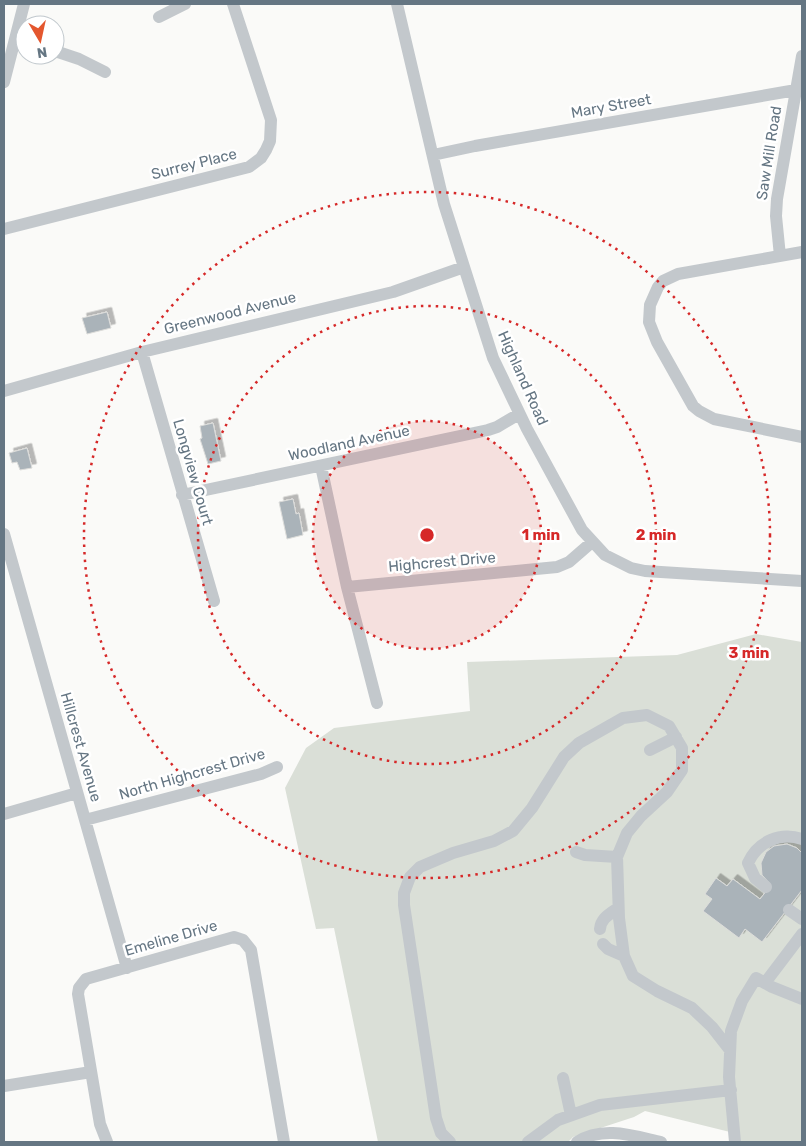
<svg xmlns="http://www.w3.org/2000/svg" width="806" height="1146" font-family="Rubik,sans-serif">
  <defs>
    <filter id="shadow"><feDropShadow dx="4.5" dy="-4.5" stdDeviation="0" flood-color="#0004"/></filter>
  </defs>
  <rect width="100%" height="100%" fill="#fafaf8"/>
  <path fill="#dadfd7" d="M756,634L802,642V1142H737L734,1133L645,1111L634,1117L573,1137L568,1142H378L334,928L316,929L285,788L306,748L334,728L470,711L467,662L677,655Z"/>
  <path fill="#aab3b9" stroke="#dcdcda" filter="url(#shadow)" d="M107,312L111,328L87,334L82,318Z
    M213,423L221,461L208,464L200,439L202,438L200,426Z
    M27,448L32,468L20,470L17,462L12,463L9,453Z
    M293,499L296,514L299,513L303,535L287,539L279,502Z
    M787,844L797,848L802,853V890L762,942L745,929L739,938L703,911L712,899L705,894L716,878L727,886L733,879L760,899L771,885L762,875L761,863L766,852L774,846Z"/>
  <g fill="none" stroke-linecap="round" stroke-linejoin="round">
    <path stroke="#c3c8cc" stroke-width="12" d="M397,4L444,204L493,358L527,429L582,530L605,555L631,568L645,571L802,581
      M159,17L185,4
      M55,51L79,59L105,72
      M4,82L24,4
      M433,155L475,146L796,90
      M4,229L249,167L261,158L266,150L270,141L271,120L233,4
      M802,252L678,274L663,281L658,287L650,305L649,322L657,342L693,406L699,411L714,419L802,437
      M780,256L776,216L777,199L802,56
      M142,352L214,601
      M4,391L142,352L393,292L464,267
      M321,466L347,587L377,703
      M182,495L488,430L497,427L519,414
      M4,534L127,968
      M347,587L557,567L569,562L592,542
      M650,750L676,737
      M4,814L77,793
      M85,820L261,774L277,767
      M576,852L585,855L617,857
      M766,887L755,878L748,863C758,841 780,832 802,839
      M789,910L802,919
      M600,929C601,918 610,914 618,908
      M603,944L608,949L624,956
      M765,983L802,934
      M563,1078L571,1115
      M4,1086L91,1072
      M107,1142L100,1124L78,994L79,988L86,979L234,937L243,940L251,950L284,1142
      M450,1142L441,1133L436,1118L404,905V893L410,877L420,867L453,853L494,841L513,831L532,808L564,757L579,743L623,718L647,715L669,726L682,748V770L667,792L641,816L627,833L617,857L619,918L624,956L633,976L657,991L692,1008L712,1027L730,1050
      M528,1142L558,1120L600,1105L731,1090
      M577,1142C603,1125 634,1136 661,1142
      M735,1142L729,1077L731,1031L742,1001L756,978L772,987L802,999"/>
  </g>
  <circle cx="427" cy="535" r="114" fill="#d62828" fill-opacity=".12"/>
  <g fill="none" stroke="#d62828" stroke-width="2.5" stroke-dasharray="2.5 5">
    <circle cx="427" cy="535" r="114"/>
    <circle cx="427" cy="535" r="229"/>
    <circle cx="427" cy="535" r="343"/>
  </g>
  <g text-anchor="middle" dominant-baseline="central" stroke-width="5" stroke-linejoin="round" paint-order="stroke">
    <g font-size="15" fill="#657683" stroke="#fff">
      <text transform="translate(611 106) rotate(-10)">Mary Street</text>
      <text transform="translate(769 153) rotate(-81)">Saw Mill Road</text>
      <text transform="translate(194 164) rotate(-14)">Surrey Place</text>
      <text transform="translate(230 313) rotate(-14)">Greenwood Avenue</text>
      <text transform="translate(523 378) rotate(66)">Highland Road</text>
      <text transform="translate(349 443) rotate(-12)">Woodland Avenue</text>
      <text transform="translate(193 472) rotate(74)">Longview Court</text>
      <text transform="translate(442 562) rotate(-5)">Highcrest Drive</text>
      <text transform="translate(81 747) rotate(74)">Hillcrest Avenue</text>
      <text transform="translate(192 774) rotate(-16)">North Highcrest Drive</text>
      <text transform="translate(171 938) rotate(-16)">Emeline Drive</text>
    </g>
  </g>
  <circle cx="427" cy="535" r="8" fill="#d62828" stroke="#fff" stroke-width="2.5"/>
  <g font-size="15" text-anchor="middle" font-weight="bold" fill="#d62828" stroke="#fff" stroke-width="5" stroke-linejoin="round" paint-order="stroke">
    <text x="541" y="540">1 min</text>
    <text x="656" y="540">2 min</text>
    <text x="749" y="658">3 min</text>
  </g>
  <rect width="806" height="1146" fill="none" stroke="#657683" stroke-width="10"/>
  <g transform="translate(40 40) rotate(171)"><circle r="24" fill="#ffffff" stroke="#c1c8cd"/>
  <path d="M0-4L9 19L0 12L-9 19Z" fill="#e4572e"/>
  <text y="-8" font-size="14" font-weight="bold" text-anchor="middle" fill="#657683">N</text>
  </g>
</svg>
